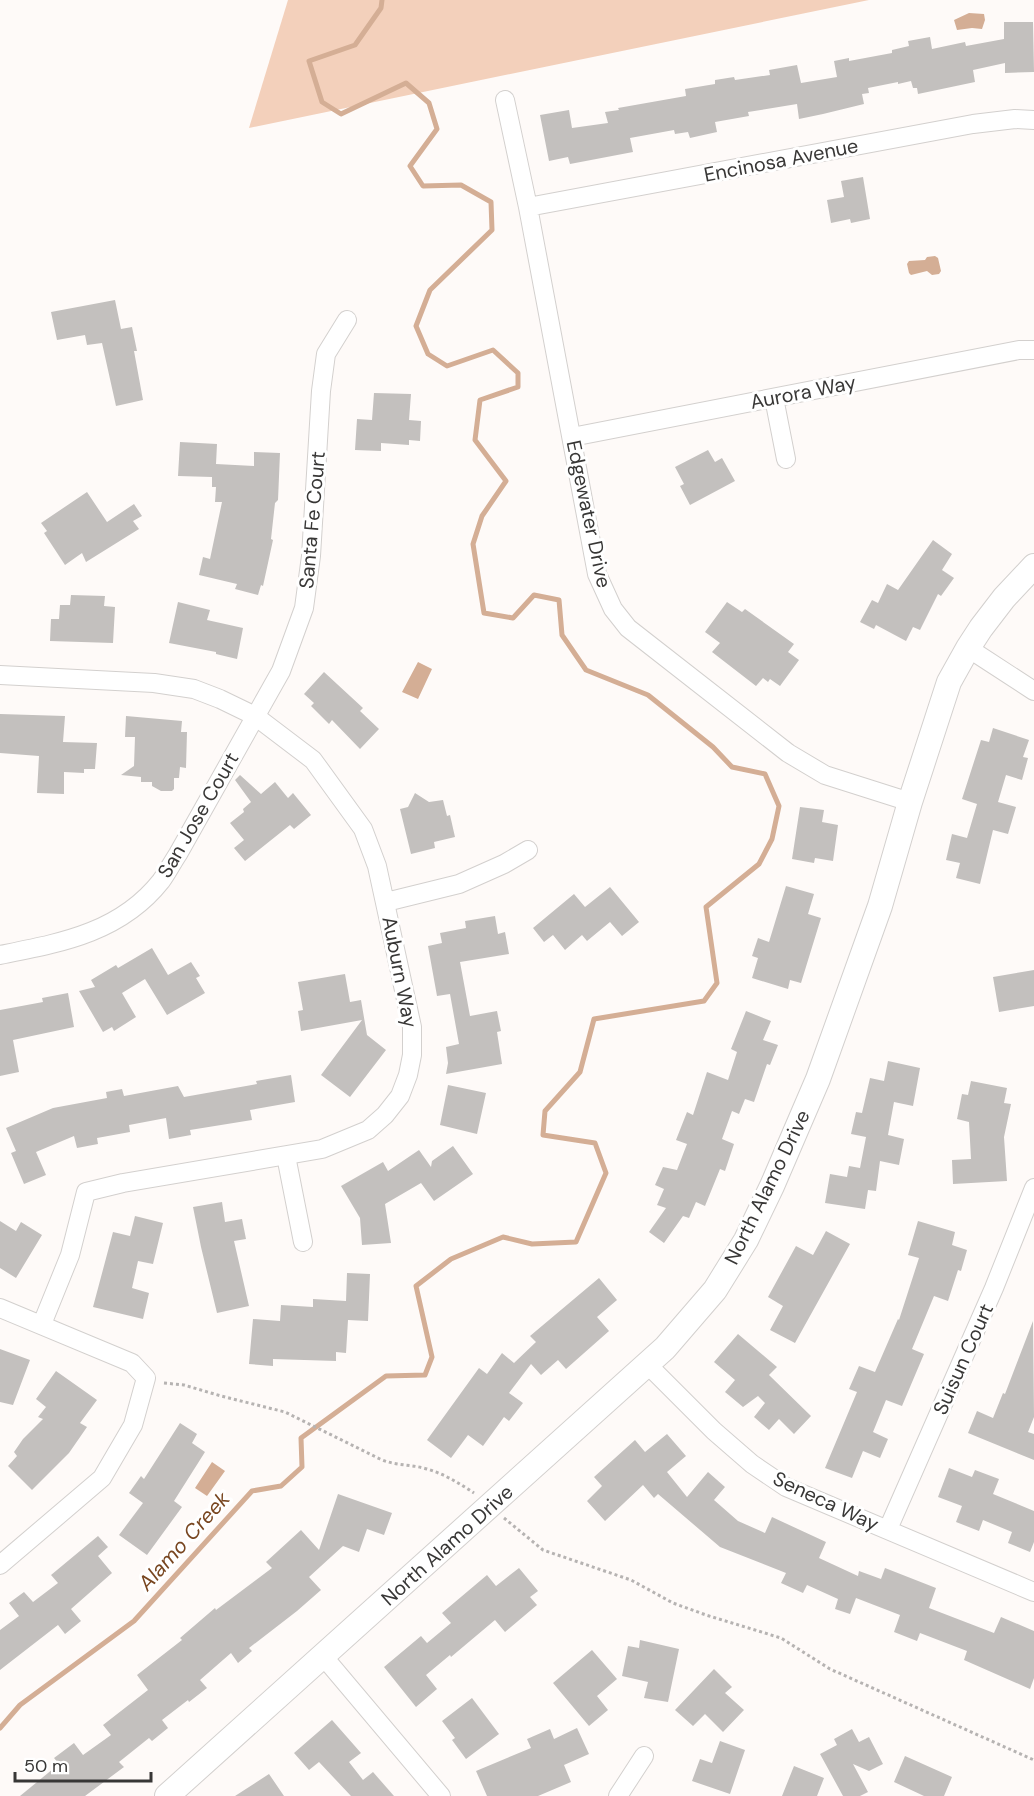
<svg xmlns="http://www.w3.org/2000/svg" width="1034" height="1796" font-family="'DM Sans',sans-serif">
  <rect width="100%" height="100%" fill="#fefaf8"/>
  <path fill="#f3d0bb" d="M288,0H869L249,128Z"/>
  <path fill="#d4ae95" d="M969,13L984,14L985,20L982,29L972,28L957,30L954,20Z
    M935,256L938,258L941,271L939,274L932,275L927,271L911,275L909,273L907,264L909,261L925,260L927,257Z
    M418,662L432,669L418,699L402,692Z
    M212,1462L225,1471L207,1496L195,1488Z"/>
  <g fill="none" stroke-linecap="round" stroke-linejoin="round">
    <path stroke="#d4ae95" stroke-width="5" d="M0,1728L20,1705L134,1621L252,1491L281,1486L302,1467L301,1438L386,1376L425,1375L432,1357L416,1286L451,1259L503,1237L532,1244L576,1242L606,1173L595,1143L543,1135L545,1111L580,1072L594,1019L704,1001L717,983L706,907L759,864L772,839L779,806L765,774L732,767L713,747L648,695L586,670L562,635L559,600L534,595L513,618L484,613L473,544L482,516L506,481L475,440L480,400L518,387V373L493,350L447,366L428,354L416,326L430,290L492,230L491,202L461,185L423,186L410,166L437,129L429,103L406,83L341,114L322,102L309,61L355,45L381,8L382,0"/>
  </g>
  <path fill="#c3c0be" d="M1004,22H1033L1034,72L1005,73V63L973,70L975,82L918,94L917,88H913L911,81L898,84V82L868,88L869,93L862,94L864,104L823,114L799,119L797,104L748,112L749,116L715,122L717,132L690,138L688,132L675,134L674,130L630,138L633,152L570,164L568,157L549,161L540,115L569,110L572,128L608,123L605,112L619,110L618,108L686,96L685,89L715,84V80L734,77L735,80L770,75L769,70L797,65L801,83L837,77L834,61L849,58V61L892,53V50L909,46L908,41L930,37L932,49L965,42L966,46L1004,39Z
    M863,177L870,219L851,223L850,219L831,223L827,200L844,197L841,181Z
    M115,300L121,329L132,327L137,351H134L143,400L116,406L102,343L87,345L85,335L57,340L51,312Z
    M374,393L411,394L409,420L421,421L420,441L409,440V445L381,443V451L355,450L357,419L372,420Z
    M180,442L217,444L216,464L254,466V452L280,453L278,500L275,503L271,539L273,540L263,586L261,585L258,595L235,589L237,584L199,575L203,557L210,559L222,502H215L216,487H212V477L178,476Z
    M708,450L715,462L722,458L735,481L690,505L680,486L684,484L675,467Z
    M87,492L107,522L134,504L142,516L133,521L139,529L86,562L82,553L65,565L44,533L47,531L41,523Z
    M933,540L952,554L942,570L954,578L941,596L938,594L920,630L913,627L906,641L876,625L874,629L860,622L872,600L878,603L887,584L898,590Z
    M71,595L105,596L104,606L115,607L113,643L50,641L51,619H59L60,605H70Z
    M178,602L210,610L207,620L243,628L237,659L216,654V652L169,643Z
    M727,602L742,612L745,609L794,644L788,652L799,660L780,686L770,679L768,682L763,678L756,686L712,652L720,643L705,632Z
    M324,672L363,708L360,711L379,729L360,749L332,720L329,724L311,706L314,703L304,694Z
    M0,714L65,716L63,742L97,743L95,769H84V773L64,772V794L37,793L39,756L0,753Z
    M126,716L182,721L181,732H187L186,768L180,767L179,778H174V789L172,791H161L152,786V782H141V777L121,775L134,766L135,737H125Z
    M993,728L1029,740L1023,757L1028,758L1022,780L1006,775L998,802L1016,807L1008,834L993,830L980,884L956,878L960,863L946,860L952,834L967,838L977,804L962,799L981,740L989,742Z
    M240,775L261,794L275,782L288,798L293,793L311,815L294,829L290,825L245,861L234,848L244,840L230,823L244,812L243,809L251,802L235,780Z
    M415,793L429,802L443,800L447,816L450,815L455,837L434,842L435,848L411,854L400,809L408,807Z
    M800,807L824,810L822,822L838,825L833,861L815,858L814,863L792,859Z
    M786,886L814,894L808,914L821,918L801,983L790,980L788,989L752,978L758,958L752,956L758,938L769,942Z
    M610,887L639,922L622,936L610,922L587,941L582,935L565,950L553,935L544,942L533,928L574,894L585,907Z
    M495,916L498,934L505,932L509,954L460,962L470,1016L497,1011L501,1031L497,1032L502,1064L446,1074L448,1063L446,1047L459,1044L450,994L437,996L428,946L442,943L440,933L466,928L465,921Z
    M152,948L168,975L191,962L200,976L196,978L205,993L167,1015L145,979L122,993L136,1017L114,1031L112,1027L103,1032L79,991L95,987L91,980L116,965L118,968Z
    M1034,970V1006L999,1012L993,977Z
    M345,974L350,1002L361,1000L367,1035L386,1050L350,1097L321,1075L362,1020L301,1031L298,1011L303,1010L298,982Z
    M68,993L74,1027L13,1040L19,1072L0,1076V1010L43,1002L42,998Z
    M746,1011L771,1021L763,1040L778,1045L770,1065L767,1064L754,1102L745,1099L739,1114L732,1111L722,1139L734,1144L725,1171L720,1169L705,1206L696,1202L689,1218L683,1216L664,1243L649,1232L666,1208L657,1205L664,1189L655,1185L663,1167L677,1170L687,1144L676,1140L687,1112L693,1115L707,1072L728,1080L737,1052L731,1049Z
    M888,1061L920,1068L913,1106L894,1102L888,1135L904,1139L899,1165L880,1161L876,1191L868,1190L865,1209L825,1203L830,1174L847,1177L849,1166L860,1168L866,1137L851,1134L856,1112L862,1113L870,1078L884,1081Z
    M291,1075L295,1102L250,1110L252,1120L190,1130L191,1135L169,1139L166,1118L129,1125L130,1132L97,1138L98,1144L77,1148L74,1136L36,1152L46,1175L24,1184L11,1153L16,1151L6,1128L53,1108L107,1098L106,1092L122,1089L124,1096L178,1086L184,1097L257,1084L256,1081Z
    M971,1081L1007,1088L1004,1103L1011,1104L1004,1137L1007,1181L953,1184L952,1160L971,1159L969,1122L957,1119L962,1094L968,1095Z
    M448,1085L486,1093L477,1134L440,1125Z
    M453,1146L473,1174L434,1201L421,1183L385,1204L391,1243L362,1245L360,1218L341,1186L383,1162L388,1171L419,1150L431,1167L432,1161Z
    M222,1202L225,1222L242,1219L246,1239L234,1241L249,1306L217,1313L201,1247L193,1207Z
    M135,1216L163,1223L153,1264L138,1261L132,1288L149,1293L143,1319L93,1307L113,1232L130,1236Z
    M0,1221L16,1231L21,1222L42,1235L16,1278L0,1268Z
    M918,1221L955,1232L952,1245L967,1250L961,1271L958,1270L948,1301L934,1296L912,1349L924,1354L902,1406L886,1400L873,1432L888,1439L880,1458L863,1451L852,1478L825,1468L857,1392L849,1389L859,1366L875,1372L898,1319L899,1320L919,1258L908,1255Z
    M826,1231L850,1244L795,1343L770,1330L783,1306L768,1297L796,1246L813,1255Z
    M347,1273L370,1274L368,1321L348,1320L346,1353L336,1352V1361L273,1359V1366L249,1364L253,1319L280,1321L281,1305L313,1307V1299L346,1301Z
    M599,1278L617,1300L597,1317L609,1331L566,1369L558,1360L541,1375L531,1364L509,1393L523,1403L509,1421L504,1417L483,1446L468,1435L451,1458L427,1440L479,1368L487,1374L502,1353L514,1363L536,1342L530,1336Z
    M1033,1321L1034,1417L1028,1432L1034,1434V1460L968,1433L977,1411L993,1418L1003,1393L1005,1394Z
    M738,1334L777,1367L769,1375L811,1416L794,1434L779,1419L769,1430L754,1417L765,1403L758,1396L743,1407L725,1392L735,1380L714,1362Z
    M0,1349L30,1360L13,1405L0,1402Z
    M56,1371L97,1400L80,1423L87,1427L69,1453L32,1490L8,1466L17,1456L14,1452L23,1439L43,1419L38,1417L46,1407L36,1399Z
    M180,1423L197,1434L192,1443L205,1452L174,1501L182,1507L147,1555L119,1535L143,1503L129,1493L141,1476L144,1479Z
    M667,1434L686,1456L667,1472L687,1497L708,1472L725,1487L714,1500L738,1521L765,1533L772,1517L826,1542L819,1558L858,1576L859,1571L881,1579L885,1568L936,1588L929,1608L994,1633L1001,1617L1034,1631V1678L1030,1689L964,1660L967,1651L920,1633L917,1641L894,1632L900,1615L856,1598L850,1614L835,1609L838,1599L807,1585L803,1593L781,1583L786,1573L720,1547L658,1494L654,1498L643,1485L605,1521L587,1501L602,1486L594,1477L635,1440L645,1452Z
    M949,1468L972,1477L975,1470L999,1479L993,1494L1034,1511V1542L1030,1552L1008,1543L1012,1532L983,1520L979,1531L956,1522L962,1506L938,1497Z
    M338,1494L392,1513L384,1535L367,1529L359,1552L343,1546L309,1577L321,1590L297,1611L249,1648L252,1651L238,1663L231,1653L200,1680L207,1688L189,1702L188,1700L162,1720L168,1728L152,1741L149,1738L119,1762L124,1767L85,1796H20L59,1764L54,1758L74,1743L83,1755L111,1735L103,1725L148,1690L137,1675L182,1640L180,1638L215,1608L216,1610L272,1568L266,1562L301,1530L319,1550Z
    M98,1536L108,1547L98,1556L112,1573L71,1609L81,1621L65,1634L58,1625L0,1670V1630L19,1616L9,1603L24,1592L33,1602L58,1583L51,1575Z
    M519,1568L538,1591L530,1597L537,1605L505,1632L495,1620L451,1657L450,1655L426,1675L437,1689L416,1707L384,1667L421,1636L427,1643L451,1623L442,1613L487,1575L496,1586Z
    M640,1640L679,1649L668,1702L644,1698L648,1682L622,1676L628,1646L639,1648Z
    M592,1650L617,1679L597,1696L608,1710L589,1726L553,1683Z
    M714,1669L732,1687L725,1693L744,1710L723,1732L705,1714L693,1726L675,1710Z
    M472,1698L499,1734L466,1759L452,1740L455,1738L442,1721Z
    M332,1720L361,1753L349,1762L363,1780L373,1772L394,1796H351L319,1762L309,1770L294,1753Z
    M577,1728L589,1754L564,1765L571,1782L538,1796H487L476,1771L531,1748L527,1739L550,1729L554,1739Z
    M852,1729L859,1742L869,1737L883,1764L869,1771L853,1764L868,1792L860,1796H843L820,1754L837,1745L834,1739Z
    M720,1741L745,1750L730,1794L692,1781L700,1759L712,1763Z
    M905,1756L952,1777L944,1796H924L894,1782Z
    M794,1766L824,1778L817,1796H782Z
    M269,1774L284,1796H235Z"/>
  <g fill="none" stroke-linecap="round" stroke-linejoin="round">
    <defs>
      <path id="street" d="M505,100L528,207L597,574L613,609L628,628L788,753L825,775L910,802
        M528,207L973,124L1015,119L1034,120
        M774,398L786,459
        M572,437L1019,350H1034
        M968,648L1034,691
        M0,675L154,683L194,689L220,699L255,716L313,760L363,829L377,866L412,1027V1055L408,1075L400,1096L385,1115L368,1130L322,1149L123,1183L86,1192L70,1255L42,1324
        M386,902L459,884L504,864L528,850
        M0,955C60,943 120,933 161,881C167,873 172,863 178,854L281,671L304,608L311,556L321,391L326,354L347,320
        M286,1156L303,1242
        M0,1308L132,1363L146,1378L133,1425L102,1478L0,1565
        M647,1364L714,1431L752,1464L786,1487L1034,1592
        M888,1529L994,1288L1034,1188
        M323,1656L441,1796
        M618,1796L644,1756"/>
      <path id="secondary" d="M167,1796L665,1348L715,1290L746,1240L772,1186L818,1079L880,906L910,802L949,682L968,648L981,628L1004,598L1034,566"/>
    </defs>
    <use href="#street" stroke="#d3d0ce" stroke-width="20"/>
    <use href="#secondary" stroke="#d3d0ce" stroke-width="26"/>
    <path stroke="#b6b3b2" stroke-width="3" stroke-dasharray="3 3" stroke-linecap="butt" d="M164,1383L184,1385L221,1396L285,1412L380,1459C395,1466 411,1464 427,1469C444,1474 459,1483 474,1493
      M504,1518L543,1550L631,1580L673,1603L706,1615L781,1638L830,1669L1034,1760"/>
    <use href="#street" stroke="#fff" stroke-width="18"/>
    <use href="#secondary" stroke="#fff" stroke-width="24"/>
  </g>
  <g text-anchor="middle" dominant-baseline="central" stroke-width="6" stroke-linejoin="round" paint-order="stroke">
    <g font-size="20" fill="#383736" stroke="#fff">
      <text transform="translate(781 160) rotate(-11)">Encinosa Avenue</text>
      <text transform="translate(803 392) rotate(-11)">Aurora Way</text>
      <text transform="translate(589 514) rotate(78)">Edgewater Drive</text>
      <text transform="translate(312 520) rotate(-85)">Santa Fe Court</text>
      <text transform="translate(198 815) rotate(-60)">San Jose Court</text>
      <text transform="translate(400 972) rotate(79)">Auburn Way</text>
      <text transform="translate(767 1187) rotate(-64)">North Alamo Drive</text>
      <text transform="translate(963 1359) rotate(-66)">Suisun Court</text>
      <text transform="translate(826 1501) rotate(25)">Seneca Way</text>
      <text transform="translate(447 1545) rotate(-42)">North Alamo Drive</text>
    </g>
    <g font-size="21" font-style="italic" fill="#784620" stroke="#fff">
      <text transform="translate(184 1541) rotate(-48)">Alamo Creek</text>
    </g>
  </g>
  <path d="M15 1772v9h136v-9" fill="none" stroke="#383736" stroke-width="3"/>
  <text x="24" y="1772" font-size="18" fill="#383736" stroke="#ffffff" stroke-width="4.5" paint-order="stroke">50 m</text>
</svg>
